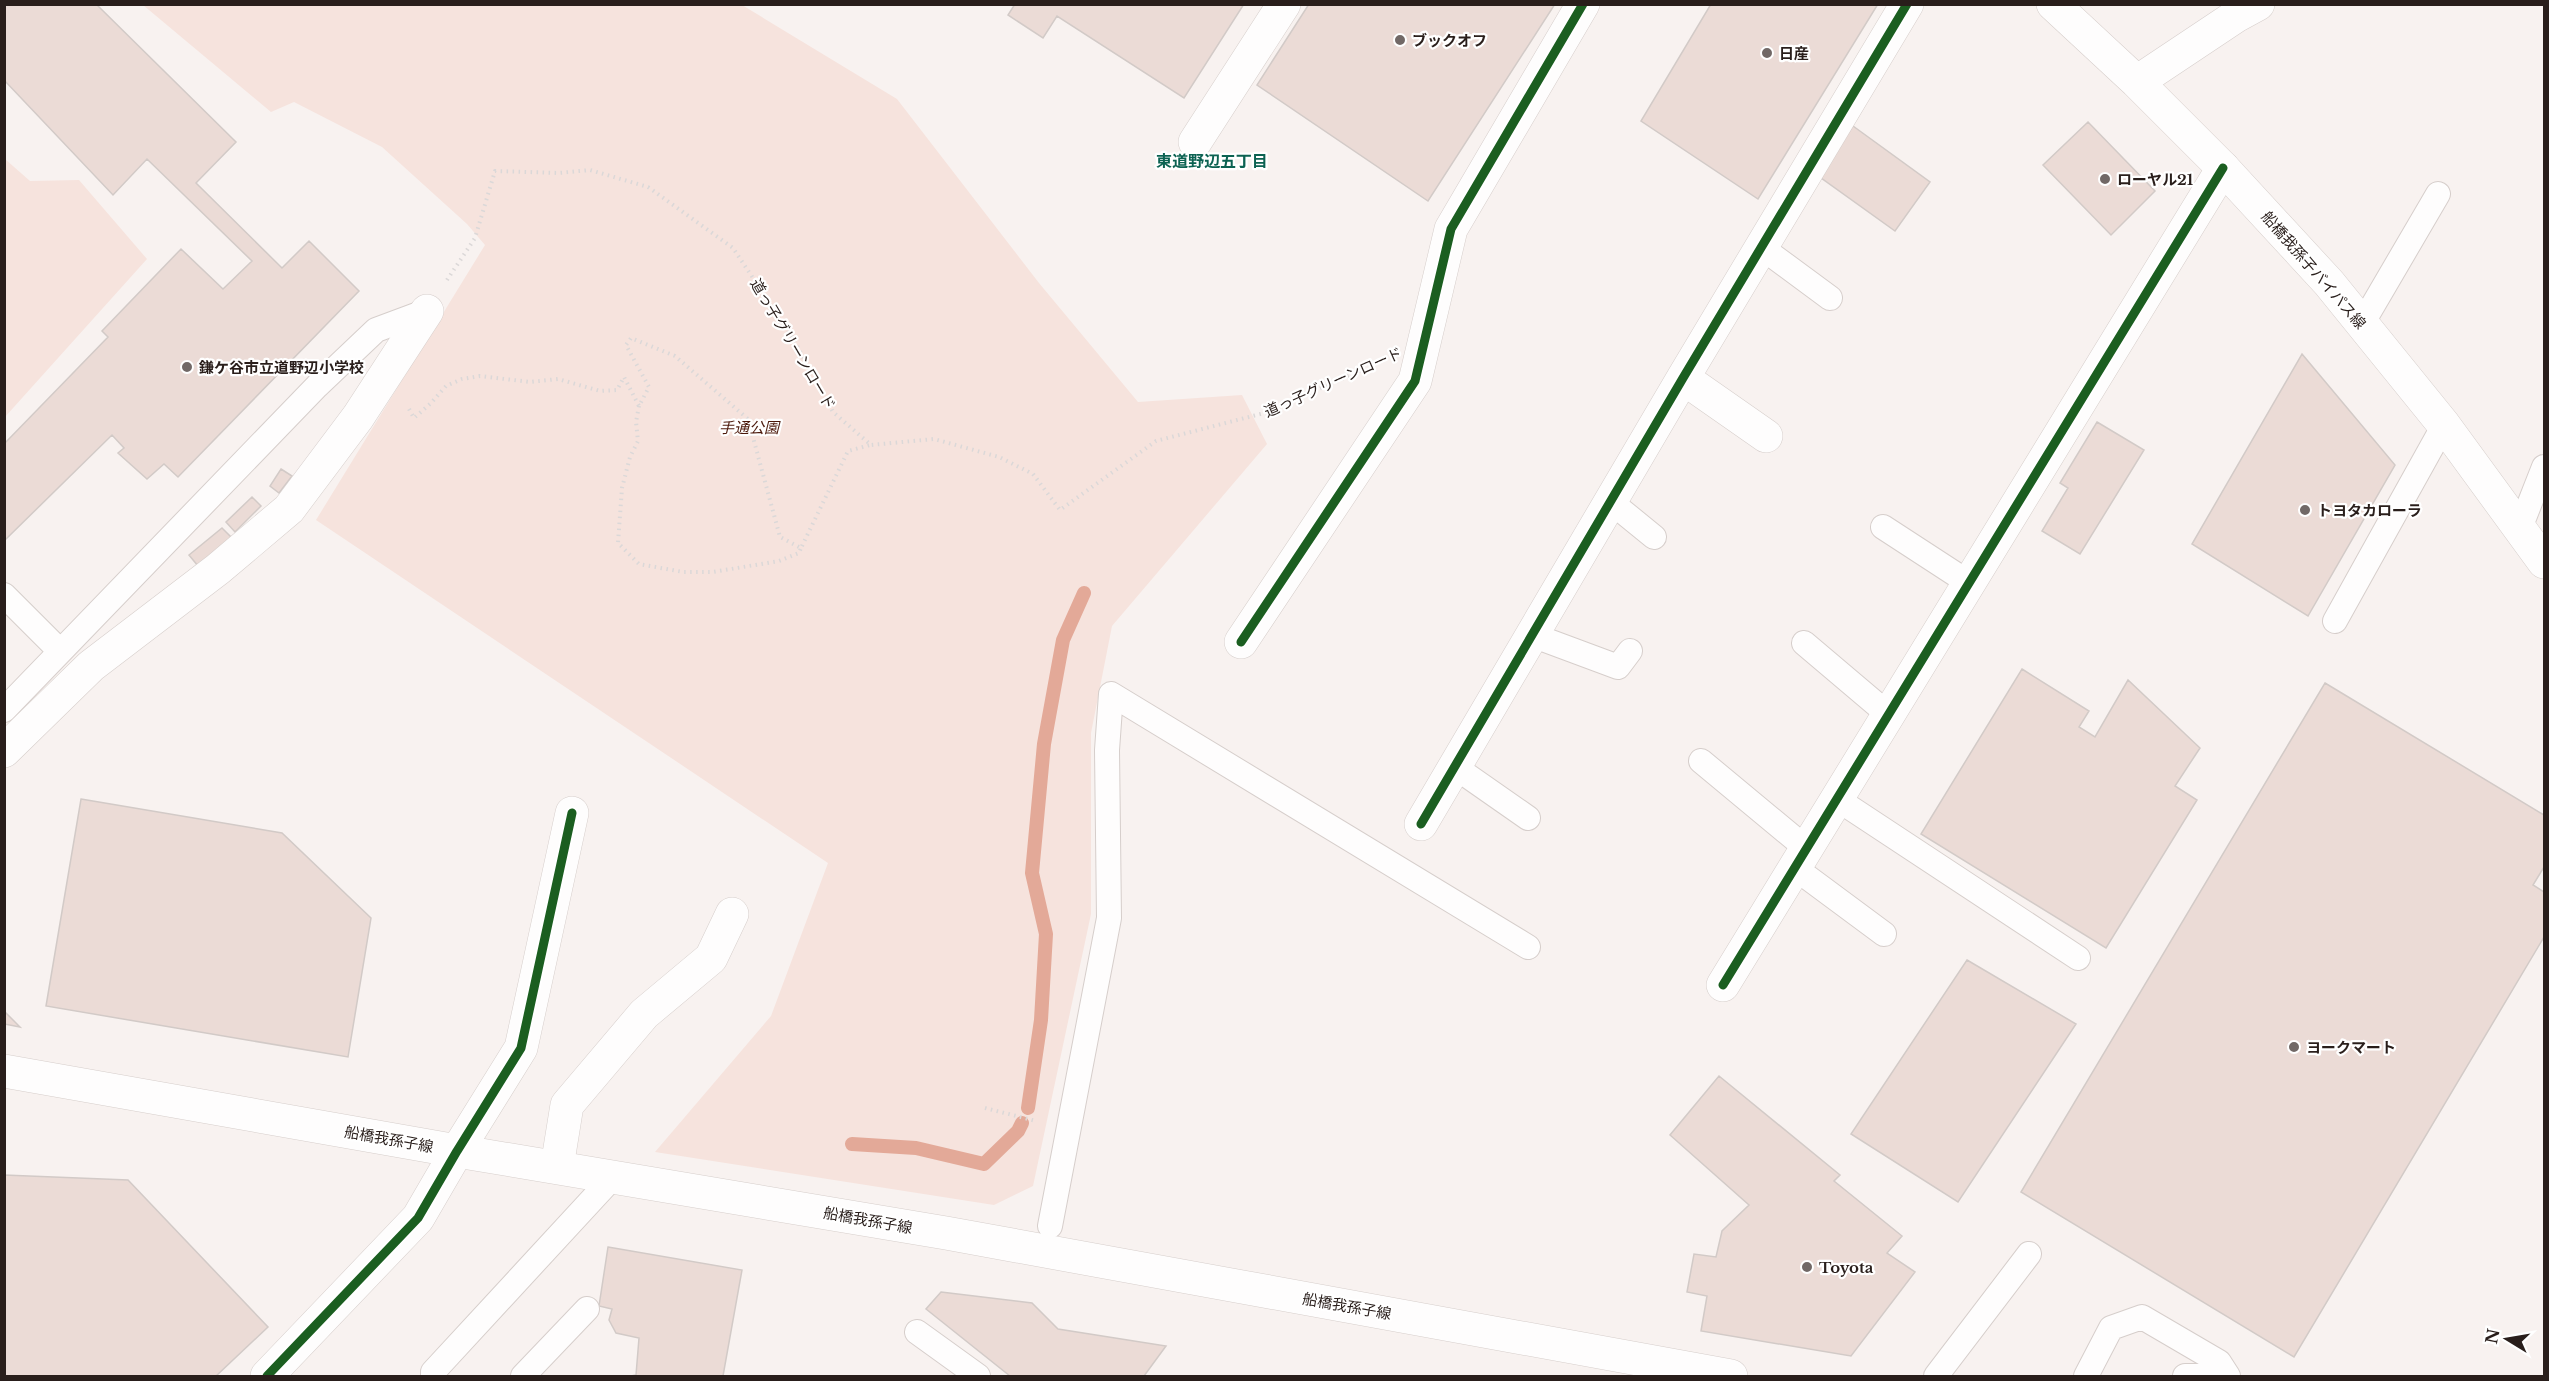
<svg xmlns="http://www.w3.org/2000/svg" width="2549" height="1381" font-family="'Libre Baskerville','Noto Sans JP',serif">
  <rect width="100%" height="100%" fill="#f8f2f0"/>
  <path fill="#f6e3dd" d="M143,5H742L897,99L1039,283L1138,402L1242,395L1267,444L1112,626L1091,733V914L1033,1186L994,1205L655,1152L771,1016L828,863L316,520L485,245L467,224L382,147L294,102L271,112Z
    M5,159L30,181L79,180L147,259L5,417Z"/>
  <g fill="none" stroke-linecap="round" stroke-linejoin="round">
    <path stroke="#e3a998" stroke-width="14" d="M1028,1108L1041,1020L1046,934L1032,873L1044,744L1063,640L1084,593
      M852,1144L916,1148L984,1164L1018,1131L1022,1123"/>
  </g>
  <path fill="#ebdbd6" stroke="#d2cac7" stroke-width="1.5" d="M7,4H96L236,142L196,183L282,268L309,241L359,291L178,477L164,464L147,479L118,453L124,448L112,435L4,541V444L108,337L102,331L181,249L223,289L252,261L147,159L113,195L4,80V7Z
    M1015,4H1244L1184,98L1057,16L1043,38L1008,15Z
    M1309,4H1555L1428,201L1257,85Z
    M1711,4H1878L1758,199L1641,121Z
    M2088,122L2155,191L2111,235L2043,165Z
    M1853,126L1930,182L1895,231L1817,175Z
    M2302,354L2395,465L2308,616L2192,544Z
    M2097,422L2144,450L2080,554L2042,531L2068,488L2060,483Z
    M281,469L292,476L279,493L270,486Z
    M252,497L261,506L235,532L226,522Z
    M222,528L232,538L198,566L189,555Z
    M2022,669L2089,711L2079,727L2095,737L2128,680L2200,748L2175,786L2197,800L2106,948L1921,834Z
    M2325,683L2544,815V867L2533,885L2544,892V937L2294,1357L2021,1192Z
    M81,799L282,833L371,918L348,1057L46,1006Z
    M1967,960L2076,1024L1958,1202L1851,1134Z
    M4,1011L20,1027L4,1024Z
    M1719,1076L1840,1175L1834,1181L1902,1236L1887,1253L1915,1272L1851,1356L1701,1331L1707,1296L1687,1292L1694,1254L1716,1257L1722,1231L1749,1205L1670,1135Z
    M4,1175L128,1180L268,1327L216,1376H4Z
    M608,1247L742,1270L723,1376H631L636,1375L639,1338L616,1333L609,1320L612,1309L599,1306Z
    M941,1292L1032,1303L1058,1329L1166,1346L1144,1376H1010L926,1309Z"/>
  <g fill="none" stroke-linecap="round" stroke-linejoin="round">
    <defs>
      <path id="lane" d="M1761,247L1830,298
        M2362,324L2438,194
        M1611,502L1654,537
        M1883,527L1969,583
        M2520,528L2544,467
        M4,595L60,651
        M2335,621L2444,425
        M1532,635L1618,667L1630,651
        M1804,643L1889,715
        M4,710L317,386L376,330L427,311
        M1701,761L1807,849
        M1455,767L1528,818
        M1837,799L2078,958
        M1795,868L1884,934
        M1050,1226L1109,918L1107,750L1111,694L1528,947
        M917,1332L978,1376
        M433,1376V1372L613,1177
        M523,1376L587,1309
        M1936,1376L2029,1254
        M2086,1376L2111,1328L2142,1317L2219,1362L2228,1376H2185"/>
      <path id="street" d="M1195,142L1284,4
        M1683,378L1766,436
        M1241,642L1415,381L1451,229L1583,4
        M4,751L91,666L218,569L289,509L358,417L427,311
        M1421,824L1683,378L1907,4
        M1723,985L2223,168
        M557,1167L567,1105L644,1014L711,958L732,914
        M267,1376L418,1218L457,1151L521,1048L572,813"/>
      <path id="secondary" d="M2053,4L2137,82L2223,168L2329,283L2444,425L2544,562
        M2137,82L2236,16L2258,4"/>
      <path id="primary" d="M4,1071L457,1151L946,1233L1731,1376"/>
    </defs>
    <use href="#lane" stroke="#d6cecb" stroke-width="26"/>
    <use href="#street" stroke="#d6cecb" stroke-width="34"/>
    <use href="#secondary" stroke="#d6cecb" stroke-width="34"/>
    <use href="#primary" stroke="#d6cecb" stroke-width="34"/>
    <path stroke="#dbd8d8" stroke-width="4" stroke-dasharray="1.5 4.5" stroke-linecap="butt" d="M447,280L475,238L495,171L559,173L590,170L648,187L733,248L791,335L833,412L871,445L934,439L999,457L1033,474L1060,510L1156,441L1268,412L1379,362
      M639,406L636,422L638,441L630,457L622,488L618,543L639,564L683,572H713L779,561L799,553L801,548
      M409,409L414,418L431,403L446,386L462,379L480,376L530,382L558,379L600,391L617,390L624,377L639,406L649,387L626,345L631,338L675,356L748,419L780,537L801,548L848,451L870,445
      M985,1108L1036,1121"/>
    <use href="#lane" stroke="#fefdfd" stroke-width="24"/>
    <use href="#street" stroke="#fefdfd" stroke-width="33"/>
    <use href="#secondary" stroke="#fefdfd" stroke-width="33"/>
    <use href="#primary" stroke="#fefdfd" stroke-width="33"/>
    <defs>
      <path id="cycleway" d="M1241,642L1415,381L1451,229L1583,4
        M1421,824L1683,378L1907,4
        M1723,985L2223,168
        M267,1376L418,1218L457,1151L521,1048L572,813"/>
    </defs>
    <use href="#cycleway" stroke="#fff" stroke-width="13"/>
    <use href="#cycleway" stroke="#1b5e20" stroke-width="9"/>
  </g>
  <g fill="#716866" stroke="#fff" stroke-width="2">
    <circle cx="1400" cy="40" r="6"/>
    <circle cx="1767" cy="53" r="6"/>
    <circle cx="2105" cy="179" r="6"/>
    <circle cx="187" cy="367" r="6"/>
    <circle cx="2305" cy="510" r="6"/>
    <circle cx="2294" cy="1047" r="6"/>
    <circle cx="1807" cy="1267" r="6"/>
  </g>
  <g text-anchor="middle" dominant-baseline="central" stroke-width="4.5" stroke-linejoin="round" paint-order="stroke">
    <g font-size="15" font-weight="bold" fill="#291e1b" stroke="#fff" text-anchor="start">
      <text x="1412" y="40">ブックオフ</text>
      <text x="1779" y="53">日産</text>
      <text x="2117" y="179">ローヤル21</text>
      <text x="199" y="367">鎌ケ谷市立道野辺小学校</text>
      <text x="2317" y="510">トヨタカローラ</text>
      <text x="2306" y="1047">ヨークマート</text>
      <text x="1819" y="1267">Toyota</text>
    </g>
    <g font-size="15" fill="#291e1b" stroke="#fff">
      <text transform="translate(2314 270) rotate(49)">船橋我孫子バイパス線</text>
      <text transform="translate(793 344) rotate(59)">道っ子グリーンロード</text>
      <text transform="translate(1333 382) rotate(-24)">道っ子グリーンロード</text>
      <text transform="translate(389 1139) rotate(10)">船橋我孫子線</text>
      <text transform="translate(868 1220) rotate(10)">船橋我孫子線</text>
      <text transform="translate(1347 1306) rotate(10)">船橋我孫子線</text>
    </g>
    <g font-size="15" font-style="italic" fill="#4b180a" stroke="#fff">
      <text x="749" y="427">手通公園</text>
    </g>
    <g font-size="16" font-weight="bold" fill="#0c6252" stroke="#fff">
      <text x="1212" y="161">東道野辺五丁目</text>
    </g>
  </g>
  <rect width="2549" height="1381" fill="none" stroke="#291e1b" stroke-width="12"/>
  <g transform="translate(2507 1339) rotate(281)" stroke="#ffffff" stroke-width="4.5" paint-order="stroke">
  <path d="M0-4.5L10 22L0 15L-10 22Z" fill="#291e1b"/>
  <text y="-9" font-size="16" font-weight="bold" text-anchor="middle" fill="#291e1b">N</text>
  </g>
</svg>
